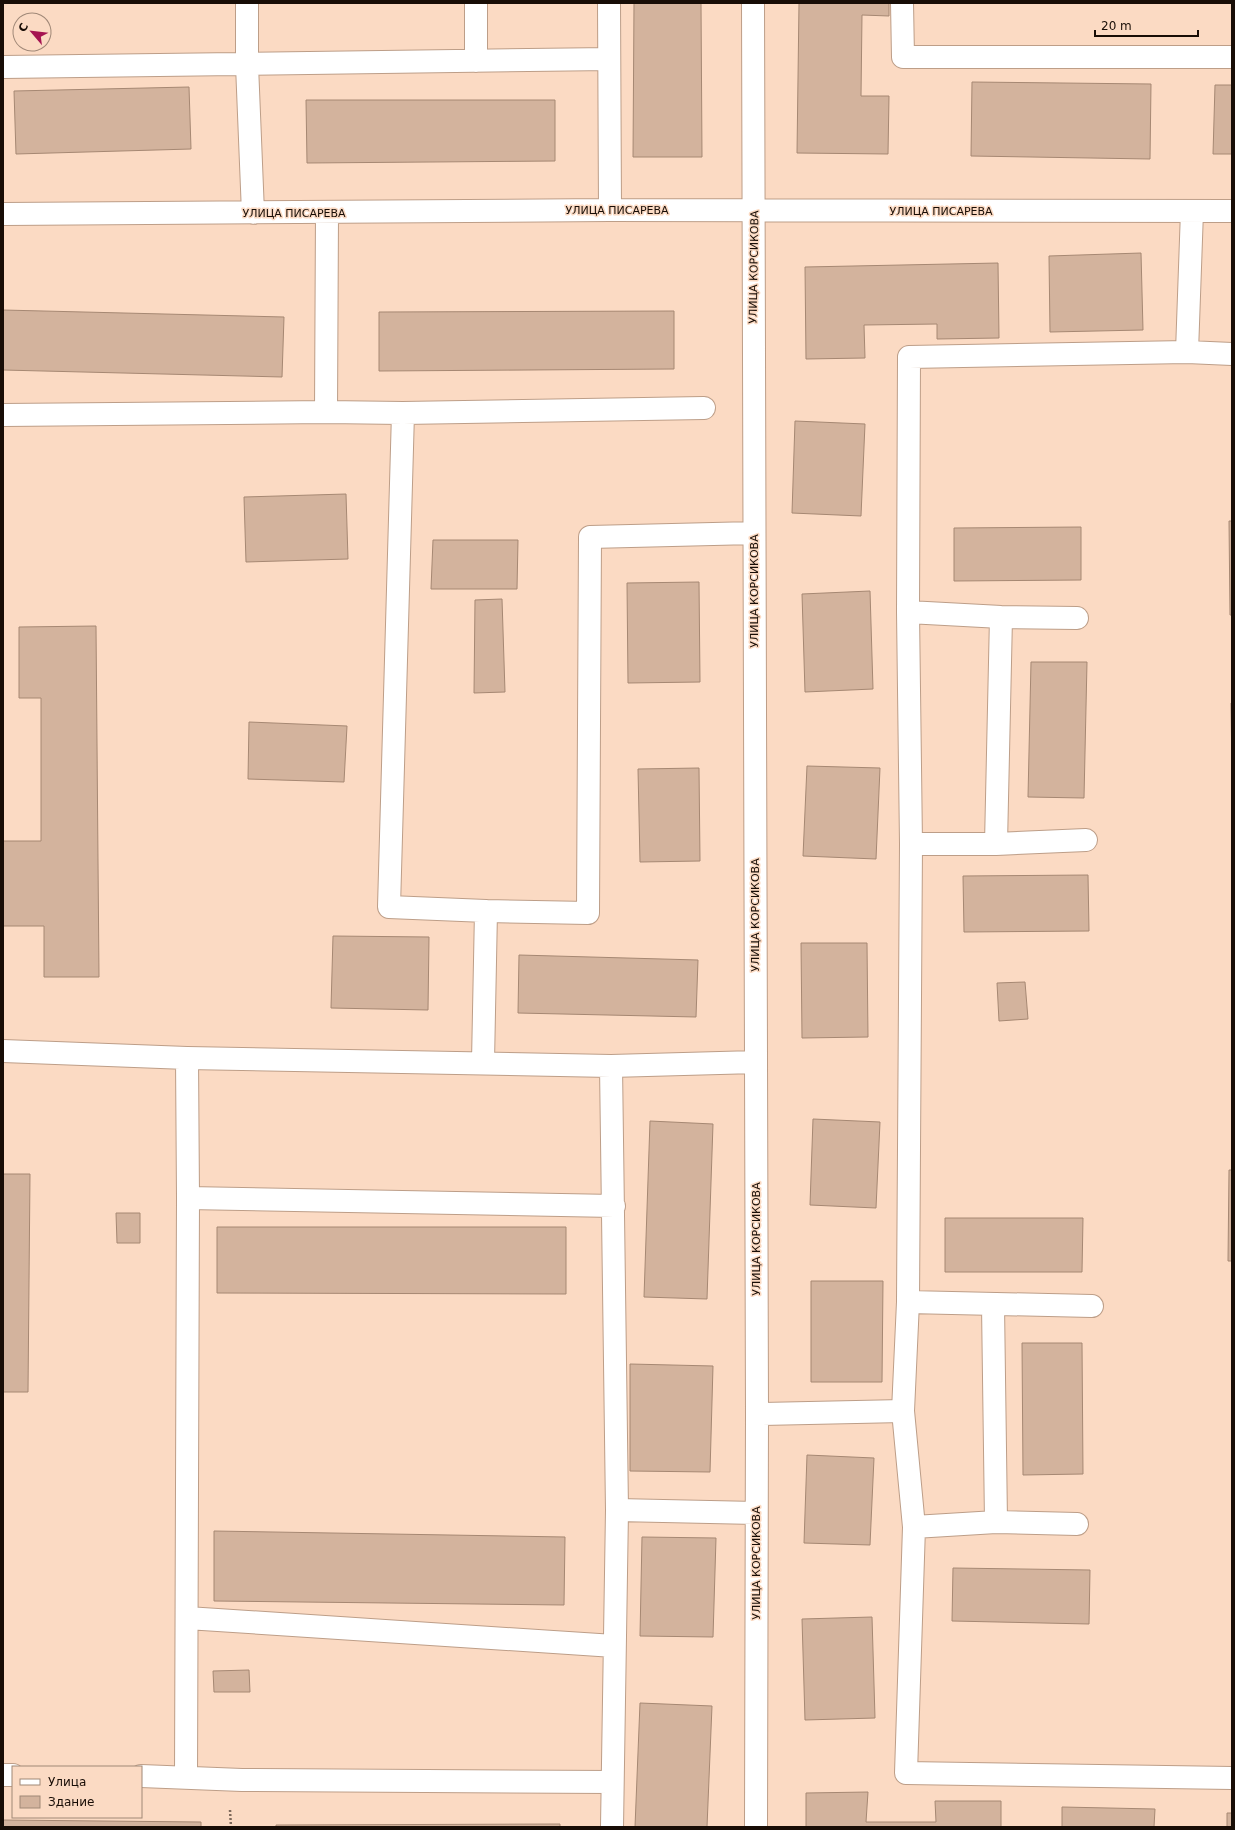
<svg xmlns="http://www.w3.org/2000/svg" width="1235" height="1830" font-family="'DejaVu Sans',sans-serif">
  <rect width="100%" height="100%" fill="#fbdac3"/>
  <path fill="#d3b39d" stroke="#a68873" d="M634,3H701L702,157H633Z
    M799,3H889V16L862,15L861,96H889L888,154L797,153Z
    M972,82L1151,84L1150,159L971,156Z
    M1215,85H1232V154H1213Z
    M189,87L191,149L16,154L14,91Z
    M306,100H555V161L307,163Z
    M1141,253L1143,330L1050,332L1049,256Z
    M998,263L999,338L937,339V324L864,325L865,358L806,359L805,267Z
    M3,310L284,317L282,377L3,370Z
    M674,311V369L379,371V312Z
    M795,421L865,424L861,516L792,513Z
    M346,494L348,559L246,562L244,497Z
    M1229,521H1232V615H1230Z
    M1081,527V580L954,581V528Z
    M433,540H518L517,589H431Z
    M699,582L700,682L628,683L627,583Z
    M870,591L873,689L805,692L802,594Z
    M502,599L505,692L474,693L475,600Z
    M96,626L99,977H44V926H3V841H41V698H19V627Z
    M1031,662H1087L1084,798L1028,797Z
    M1231,703H1232V773Z
    M249,722L347,726L344,782L248,779Z
    M807,766L880,768L876,859L803,856Z
    M699,768L700,861L640,862L638,769Z
    M1088,875L1089,931L964,932L963,876Z
    M333,936L429,937L428,1010L331,1008Z
    M801,943H867L868,1037L802,1038Z
    M519,955L698,960L696,1017L518,1013Z
    M1025,982L1028,1019L999,1021L997,983Z
    M813,1119L880,1122L876,1208L810,1205Z
    M650,1121L713,1124L707,1299L644,1297Z
    M1229,1170H1232V1261H1228Z
    M3,1174H30L28,1392H3Z
    M116,1213H140V1243H117Z
    M945,1218H1083L1082,1272H945Z
    M217,1227H566V1294L217,1293Z
    M811,1281H883L882,1382H811Z
    M1022,1343H1082L1083,1474L1023,1475Z
    M630,1364L713,1366L710,1472L630,1471Z
    M807,1455L874,1458L870,1545L804,1543Z
    M214,1531L565,1537L564,1605L214,1601Z
    M642,1537L716,1538L713,1637L640,1636Z
    M953,1568L1090,1570L1089,1624L952,1621Z
    M872,1617L875,1718L805,1720L802,1619Z
    M249,1670L250,1692H214L213,1671Z
    M640,1703L712,1706L707,1827H635Z
    M868,1792L866,1822H936L935,1801H1001V1827H806V1793Z
    M1062,1807L1155,1809L1154,1827H1062Z
    M1227,1813H1232V1827H1227Z
    M3,1820L201,1822V1827H3Z
    M560,1824V1827H276V1825Z"/>
  <g fill="none" stroke-linecap="round" stroke-linejoin="round">
    <defs>
      <path id="minor" d="M247,3V65L253,213
        M609,3L610,210
        M753,3L757,1414L756,1827
        M902,3L903,57H1232
        M476,61V3
        M3,67L609,59
        M327,213L326,412L403,413L389,907L486,911L483,1062
        M3,214L610,210L1232,211
        M1187,352L1192,211
        M1232,354L1187,352L909,357L908,612L911,844L908,1302L903,1411L914,1527L906,1773L1232,1778
        M403,413L704,408
        M3,415L326,412
        M908,612L1001,617L1077,618
        M911,844H996L1086,840
        M996,844L1001,617
        M486,911L588,913L590,537L754,533
        M3,1051L187,1058L611,1066L756,1062
        M611,1066L617,1510L612,1827
        M188,1198L614,1206
        M908,1302L1092,1306
        M993,1305L996,1522L1077,1524
        M757,1414L903,1411
        M617,1510L756,1513
        M914,1527L996,1522
        M187,1618L614,1646
        M3,1775H13
        M141,1776L242,1780L612,1782
        M186,1777L188,1198L187,1058"/>
    </defs>
    <use href="#minor" stroke="#bd9e88" stroke-width="24"/>
    <path stroke="#7e695b" stroke-width="2.5" stroke-dasharray="2 2" stroke-linecap="butt" d="M230,1810L231,1827"/>
    <use href="#minor" stroke="#fff" stroke-width="22"/>
  </g>
  <g text-anchor="middle" dominant-baseline="central" stroke-width="3" stroke-linejoin="round" paint-order="stroke">
    <g font-size="11" fill="#180d06" stroke="#fbdac3">
      <text x="617" y="210">УЛИЦА ПИСАРЕВА</text>
      <text x="941" y="211">УЛИЦА ПИСАРЕВА</text>
      <text x="294" y="213">УЛИЦА ПИСАРЕВА</text>
      <text transform="translate(754 267) rotate(-89)">УЛИЦА КОРСИКОВА</text>
      <text transform="translate(754 591) rotate(-90)">УЛИЦА КОРСИКОВА</text>
      <text transform="translate(755 915) rotate(-90)">УЛИЦА КОРСИКОВА</text>
      <text transform="translate(756 1239) rotate(-90)">УЛИЦА КОРСИКОВА</text>
      <text transform="translate(756 1563) rotate(-90)">УЛИЦА КОРСИКОВА</text>
    </g>
  </g>
  <rect width="1235" height="1830" fill="none" stroke="#180d06" stroke-width="8"/>
  <rect x="12" y="1766" width="130" height="52" fill="#fbdac3" stroke="#a08877"/>
  <rect x="20" y="1779" width="20" height="6" fill="#ffffff" stroke="#a08877"/>
  <text x="48" y="1786" font-size="12" fill="#180d06">Улица</text>
  <rect x="20" y="1796" width="20" height="12" fill="#d3b39d" stroke="#a08877"/>
  <text x="48" y="1806" font-size="12" fill="#180d06">Здание</text>
  <g transform="translate(32 32) rotate(298)"><circle r="19" fill="#fbdac3" stroke="#a08877"/>
  <path d="M0-3L7 15L0 10L-7 15Z" fill="#a51351"/>
  <text y="-6" font-size="11" font-weight="bold" text-anchor="middle" fill="#180d06">С</text>
  </g>
  <path d="M1095 30v6h103v-6" fill="none" stroke="#180d06" stroke-width="2"/>
  <text x="1101" y="30" font-size="12" fill="#180d06" stroke="#fbdac3" stroke-width="3" paint-order="stroke">20 m</text>
</svg>
